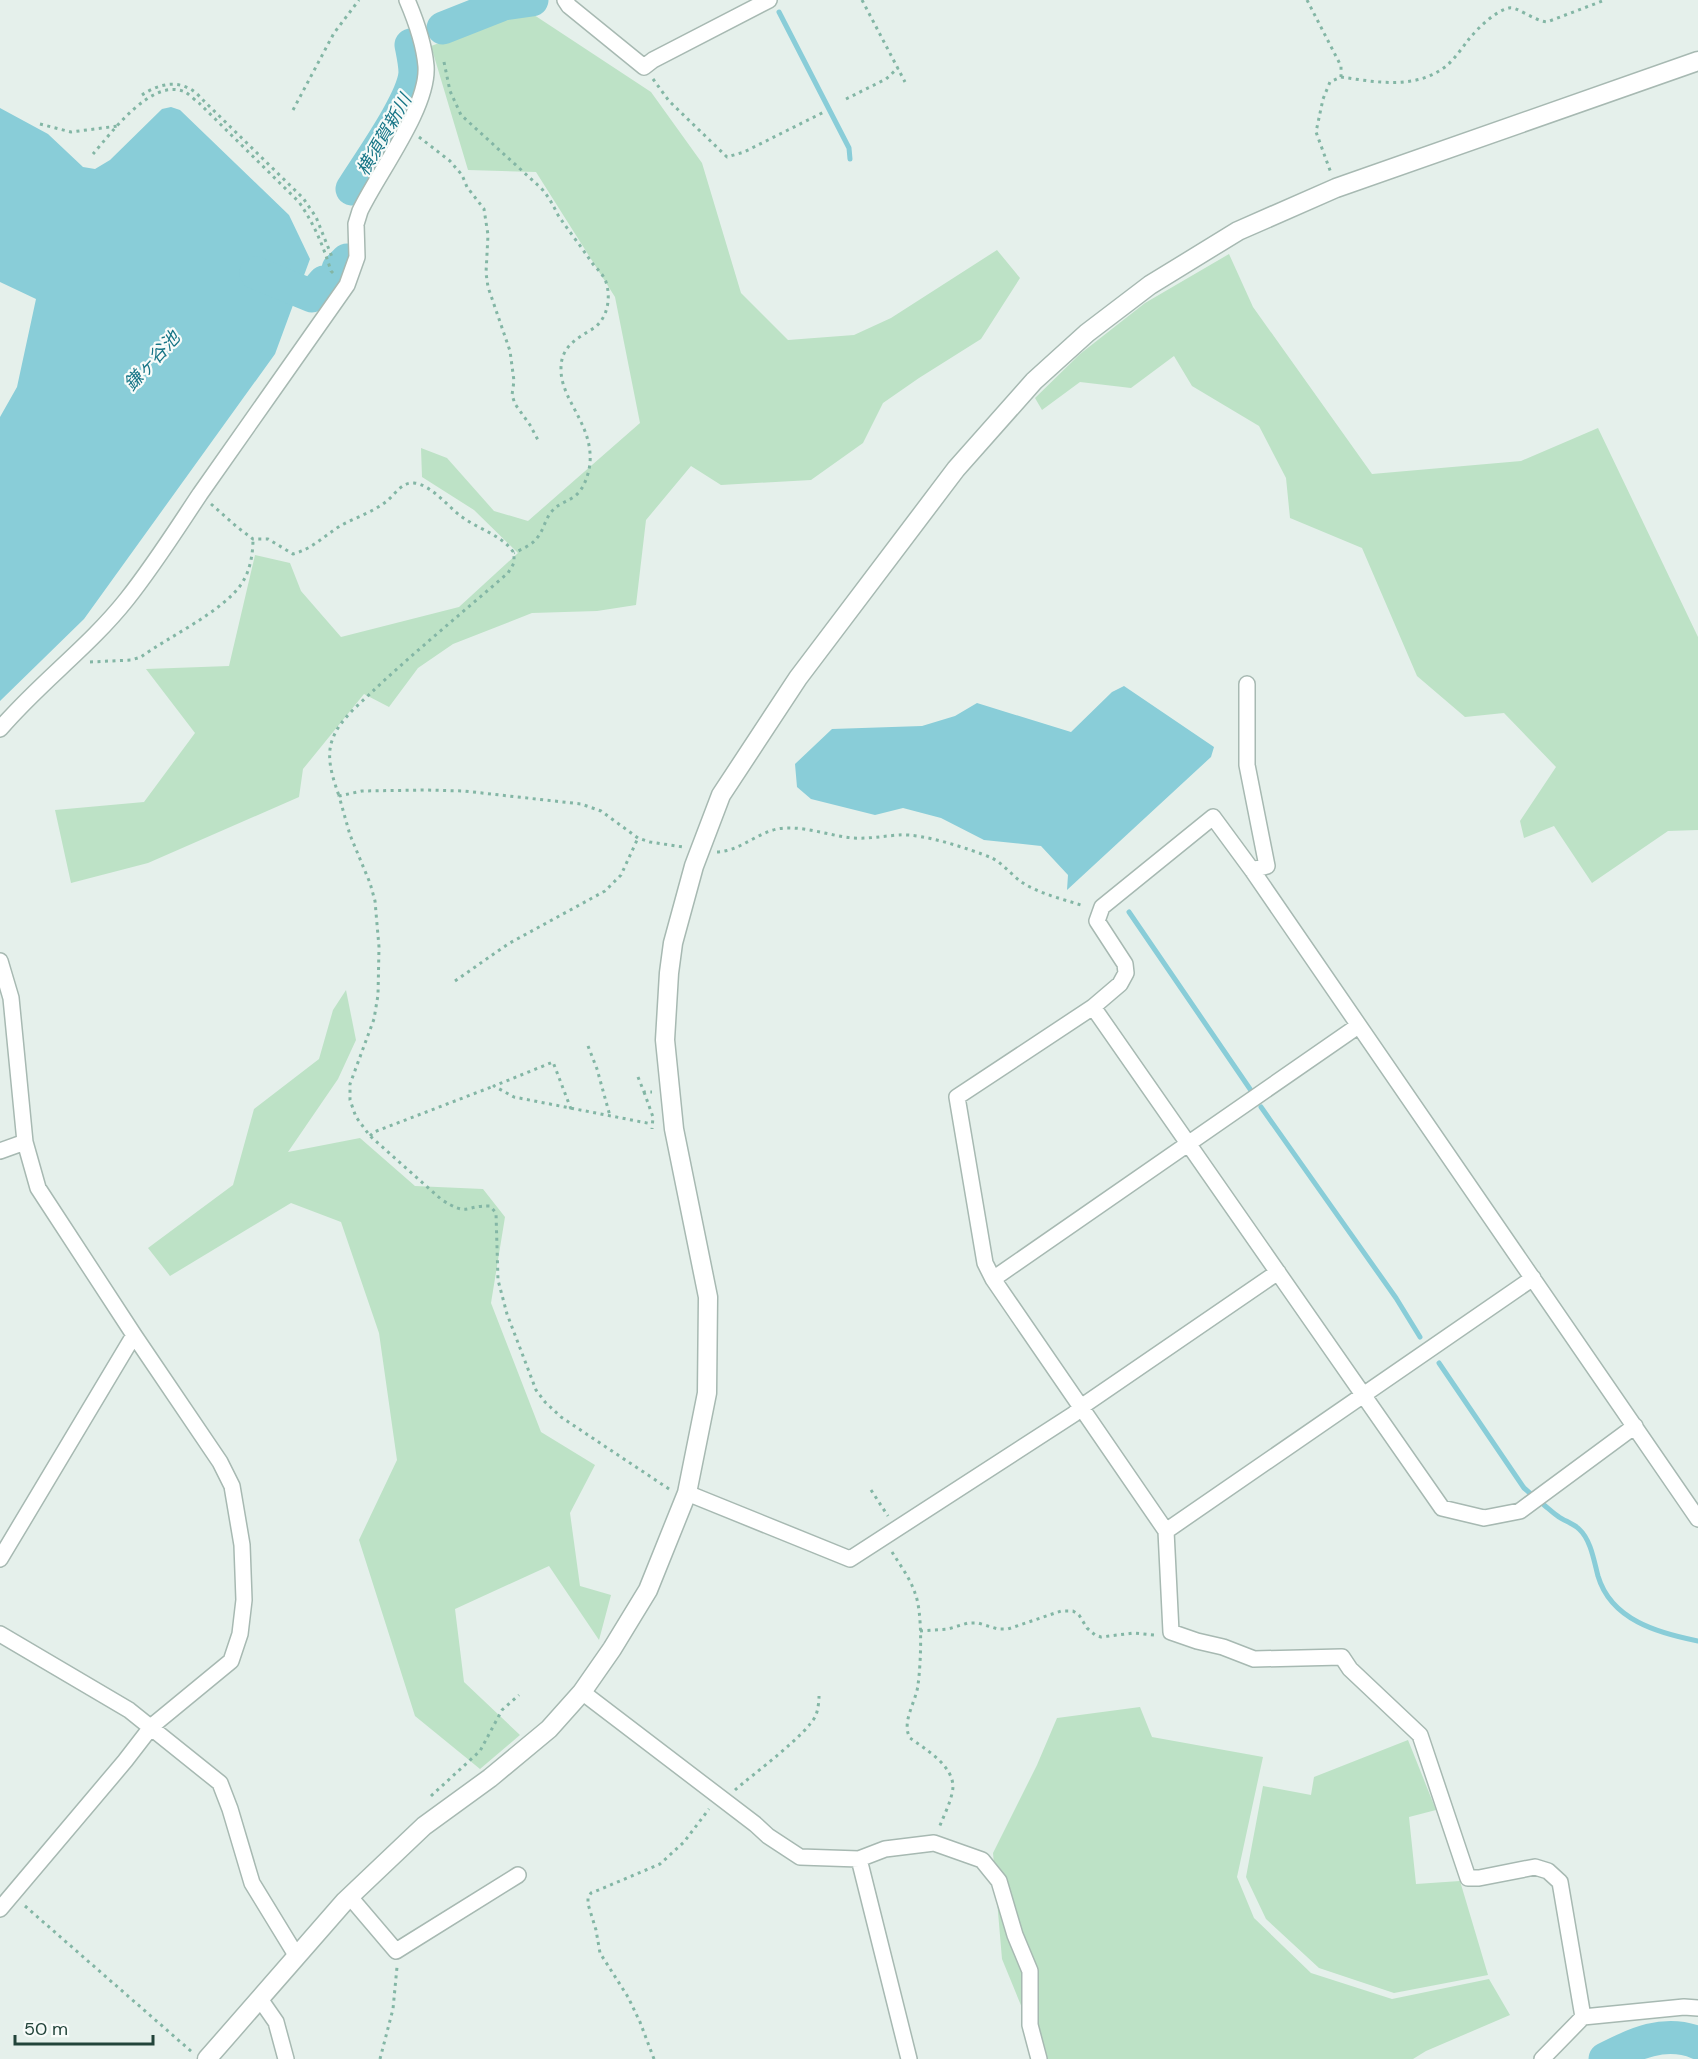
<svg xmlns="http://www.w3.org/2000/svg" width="1698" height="2059" font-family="'DM Sans','Noto Sans JP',sans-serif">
  <rect width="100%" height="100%" fill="#e5f0eb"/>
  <path fill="#bde2c6" d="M528,11L651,92L702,163L741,293L788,340L854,335L891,318L997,250L1020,278L981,339L919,378L883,403L863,443L811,480L721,485L691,466L646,520L636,605L597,611L532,613L453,644L418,668L389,707L364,694L303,769L299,797L148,863L71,883L55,810L144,802L195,733L146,669L229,666L255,555L290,563L301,591L341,637L459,607L518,553L474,510L422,477L421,448L447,458L494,511L528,521L640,423L615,297L536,172L468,170L431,46Z
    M1229,254L1253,307L1372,474L1521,461L1598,428L1698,637V830L1668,831L1592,883L1554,826L1524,838L1520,821L1556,767L1504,713L1465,717L1417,676L1362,548L1290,518L1286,478L1259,426L1192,386L1174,356L1131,388L1080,382L1042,410L1035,398L1080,354L1145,303Z
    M346,990L356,1040L338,1079L288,1152L360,1138L415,1186L483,1189L505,1217L491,1303L541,1432L595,1465L570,1513L580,1586L611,1595L599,1640L549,1566L455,1609L464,1682L520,1735L480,1769L415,1716L359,1540L397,1460L379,1333L341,1222L291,1203L170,1276L148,1248L233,1185L254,1109L319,1059L333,1010Z
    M1140,1707L1152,1737L1263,1757L1237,1877L1254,1918L1311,1973L1392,1999L1489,1979L1510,2015L1426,2051L1413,2059H1043L1002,1959L993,1853L1037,1765L1057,1718Z
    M1408,1740L1436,1810L1409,1817L1416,1884L1460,1881L1488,1975L1394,1993L1319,1968L1266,1919L1246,1877L1263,1786L1311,1795L1314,1777Z"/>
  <path fill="#89cdd8" d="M171,107L180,110L289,215L310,259L275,354L84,619L0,701V417L17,387L36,299L0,282V108L48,134L83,167L95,169L110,160L162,109Z
    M1124,686L1214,747L1211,757L1067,890L1068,875L1041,846L984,840L941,818L903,808L875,815L811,799L797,787L795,764L832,729L922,726L955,716L977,703L1071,732L1112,692Z"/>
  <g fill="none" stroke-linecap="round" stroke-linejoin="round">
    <path stroke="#89cdd8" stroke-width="5" d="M779,12L849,148L850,159
      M1129,912L1250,1089
      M1261,1107L1396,1298L1420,1337
      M1439,1363L1524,1488L1532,1495
      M1544,1505C1549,1509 1554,1514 1559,1517C1565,1521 1574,1524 1579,1529C1591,1540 1594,1561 1598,1576C1611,1620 1658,1633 1698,1641"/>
    <path stroke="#89cdd8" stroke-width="33" d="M443,28L504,4L532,0
      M352,189C368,163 413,101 415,73C415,64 413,55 411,45
      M338,269L347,260
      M256,273L312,296L324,282
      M1605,2059C1634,2044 1665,2029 1698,2043"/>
    <defs>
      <path id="minor" d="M565,0L569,6L644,67L653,60L769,0
        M1247,684V765L1267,866L1252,870
        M0,729C39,683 89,647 127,599C154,565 176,530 200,494C249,424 298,355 347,285L357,257L356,224L360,211C378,173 429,107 426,66C424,43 416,21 407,0
        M0,961L11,998L25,1142L38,1188L134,1335L220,1462L232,1486L242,1545L244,1600L240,1634L231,1661L152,1726L125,1761L0,1909
        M1093,1007L1442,1508L1484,1518L1520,1511L1635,1426
        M0,1151L25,1142
        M993,1279L1358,1026
        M687,1493L850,1559L1074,1414L1081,1407L1278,1272
        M1166,1531L1533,1278
        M0,1559L134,1335
        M0,1634L129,1710L220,1783L230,1809L252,1883L296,1955
        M582,1692L755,1824L768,1836L800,1857L859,1859L909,2059
        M859,1859L885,1849L934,1843L982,1860L999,1881L1015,1935L1030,1971V2025L1039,2059
        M350,1897L396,1951L518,1875
        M260,1999L276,2022L286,2059
        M1583,2017L1560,1882L1548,1871L1535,1867L1479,1878H1468L1420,1735L1350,1669L1342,1657L1254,1659L1223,1647L1197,1641L1171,1632L1166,1531L993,1279L985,1263L957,1097L1093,1007L1120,984L1126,973L1125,964L1097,921L1102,907L1213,817L1252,870L1698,1519
        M1542,2059L1583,2017L1684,2007L1698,2008"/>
      <path id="tertiary" d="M207,2059L345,1901L424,1826L490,1778L549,1729L582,1692L612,1649L648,1590L687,1493L707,1393L708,1297L674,1129L665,1040L669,973L673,943L694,866L721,795L798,678L956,469L1034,381L1087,333L1150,285L1238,231L1336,188L1698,61"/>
    </defs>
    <use href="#minor" stroke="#a7b9b2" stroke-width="18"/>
    <use href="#tertiary" stroke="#a7b9b2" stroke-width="21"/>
    <path stroke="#83b6a5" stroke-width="3" stroke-dasharray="3 4.5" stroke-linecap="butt" d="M862,0L905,82
      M1307,0L1341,66V77L1330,82L1323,99L1316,132L1331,173
      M444,62L450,91L461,115L541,188C549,197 553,205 558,215C568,230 580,245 590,260C595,268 603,273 606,282C611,297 608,318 594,328C578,338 561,346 561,368C560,400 593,423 590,463C589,473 585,485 579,492C572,501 560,502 553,510C545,518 544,530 537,538C532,545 522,549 514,553
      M1341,77C1376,82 1414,90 1445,67C1454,60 1462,48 1469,39C1479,27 1494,12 1509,8C1517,6 1534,21 1547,22L1605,0
      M653,79L669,101L727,157L744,152L824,112
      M142,95C155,86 173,80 188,88C194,90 199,96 203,100L303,198L316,217L332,257
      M846,99L886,79L898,68
      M293,110L334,33L359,0
      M40,124L71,132L118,126
      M419,137L450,161L462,175L467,187L484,209L488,235L486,273L488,287L510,351L514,381L512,395L515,404L530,425L539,442
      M93,154C112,132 152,77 185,92C190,95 196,101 200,104L299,202C314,224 323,245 331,271L334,274
      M211,504L237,527L253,539H268L293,554C312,549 324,536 340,526C356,517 374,512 388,500C396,493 402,482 414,483C432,485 448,507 462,517C480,530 502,535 514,553V563L508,573C463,612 418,649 375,689C361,703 340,719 333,738C325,757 333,778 339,796
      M90,662L131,660L141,657C168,637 224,611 242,583C250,571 253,554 253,539
      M717,852C742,851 760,829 785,828C808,827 831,836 853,838C869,839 883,836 899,835C922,833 970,849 992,858C1002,863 1011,874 1020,881C1039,894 1063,899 1084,906
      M455,981L508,944L605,891L621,875L638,838
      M588,1046L597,1069L610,1116
      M638,1077L644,1092H652
      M644,1092L653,1117L652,1129
      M571,1109L553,1062L494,1086L514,1097L652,1124
      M370,1136L374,1132L494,1086
      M669,1489L561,1417L545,1402L536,1390L507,1314L498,1280L496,1213L490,1206C465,1205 469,1217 442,1200L370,1136L356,1117L350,1100V1084L374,1019L378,995L379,947L375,901L370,883L350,835L339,796L362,791L425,790L464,791L581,804L601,811L638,838L650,842L683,847
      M871,1490L888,1516
      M892,1552C900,1565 910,1578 915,1593C923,1613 921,1663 918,1685C916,1702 901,1722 910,1738C925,1749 953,1765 953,1787C952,1800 944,1815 939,1828
      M920,1631L948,1629L968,1623H978L998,1629H1008L1061,1611H1073L1079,1615L1087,1628L1095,1635L1101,1637L1134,1633L1154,1635
      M735,1790C753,1774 807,1735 816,1715C818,1709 819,1702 819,1696
      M431,1796L480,1751L502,1710L519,1695
      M25,1906L192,2052
      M380,2059L393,2009L397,1967
      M654,2059L640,2022L628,1997L600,1953L596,1930L588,1904V1898L591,1893L601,1889L660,1864L684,1842L709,1809"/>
    <use href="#minor" stroke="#fff" stroke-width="15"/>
    <use href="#tertiary" stroke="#fff" stroke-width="18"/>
  </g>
  <g text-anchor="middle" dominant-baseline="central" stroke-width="4.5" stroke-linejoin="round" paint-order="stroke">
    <g font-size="18" font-style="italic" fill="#167586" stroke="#f7fbf9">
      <text transform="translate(384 135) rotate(-60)">横須賀新川</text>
      <text transform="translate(152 361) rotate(-48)">鎌ヶ谷池</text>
    </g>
  </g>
  <path d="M15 2035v9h138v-9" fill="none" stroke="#22443a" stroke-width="3"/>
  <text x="24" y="2035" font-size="18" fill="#22443a" stroke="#f7fbf9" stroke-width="4.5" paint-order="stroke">50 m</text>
</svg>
